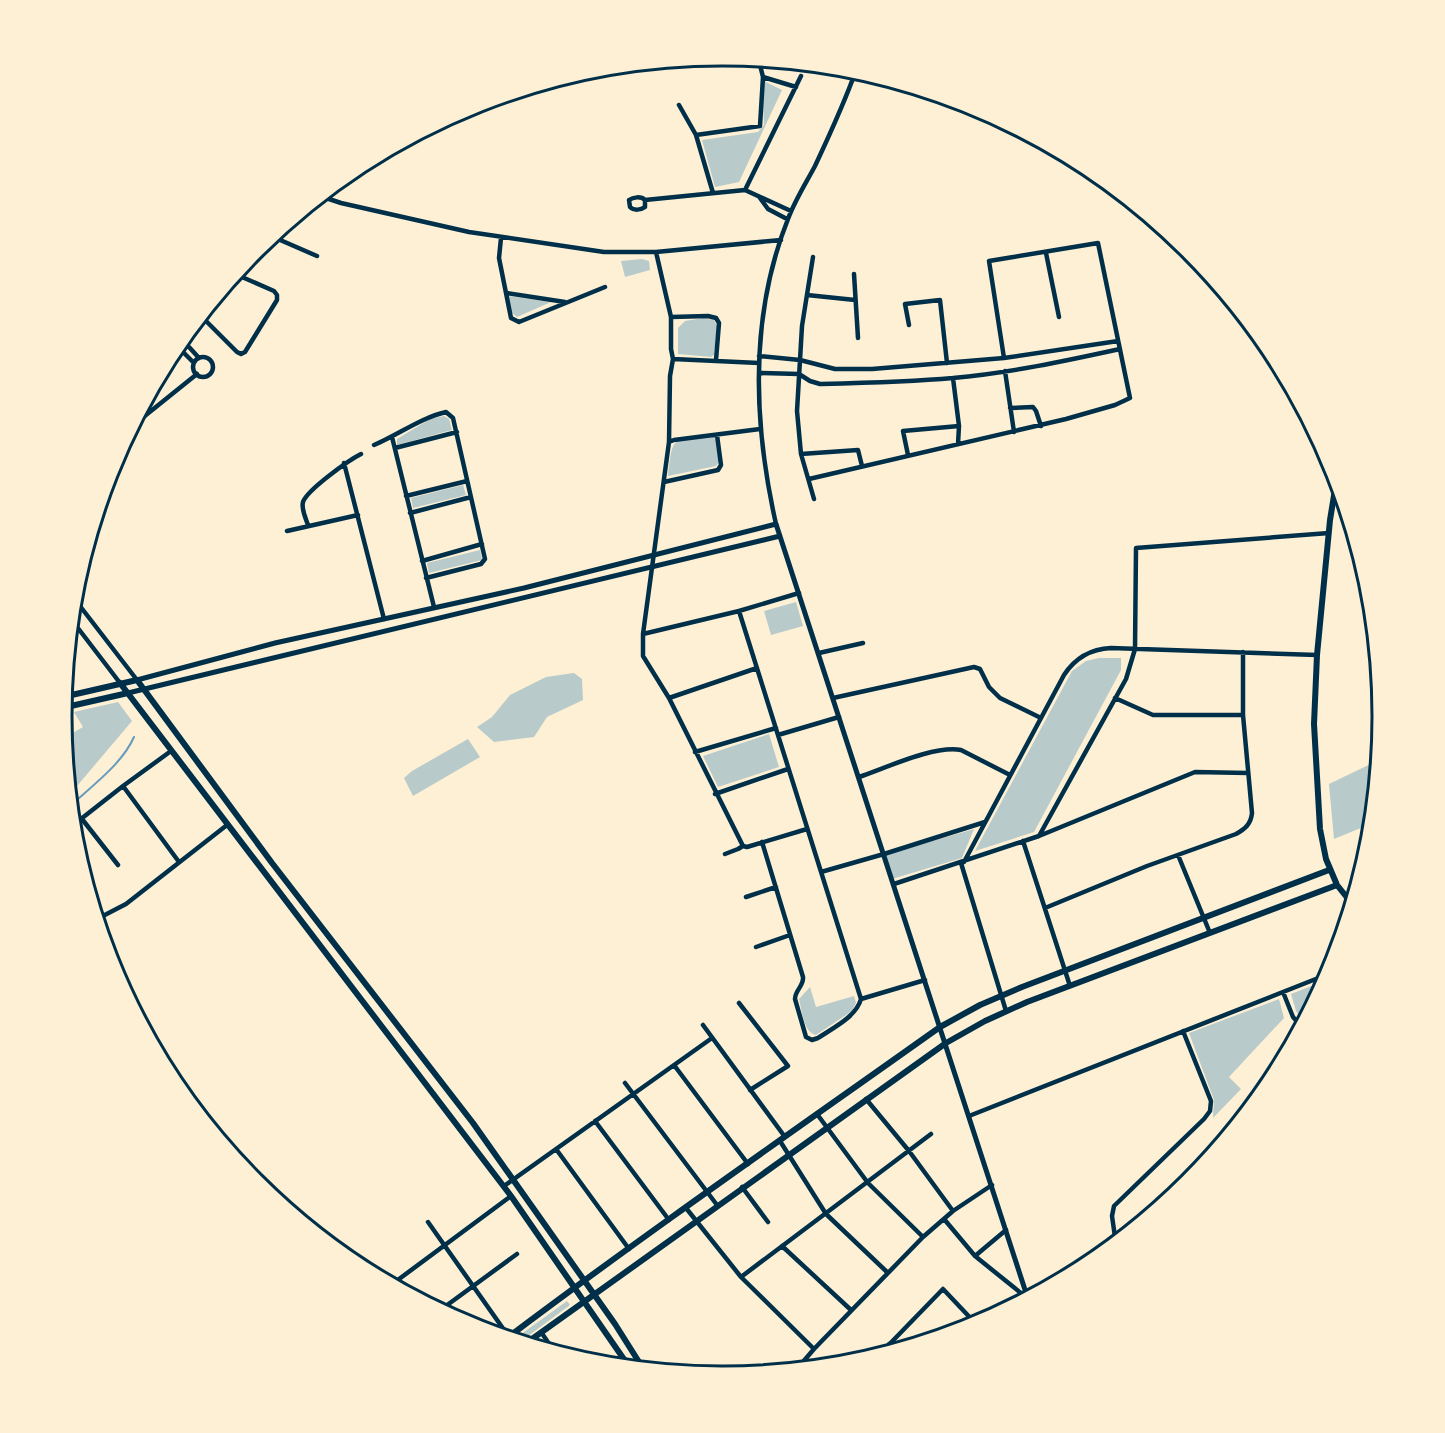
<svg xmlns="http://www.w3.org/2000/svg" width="1445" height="1433" font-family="Manrope,sans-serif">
  <rect width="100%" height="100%" fill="#fdf0d5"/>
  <path fill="#b9caca" d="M762,80L782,90L739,182L715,187L702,140L758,132L764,125Z
    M642,259L649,261L650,270L625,277L621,261Z
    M508,296L551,302L517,317L510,311Z
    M703,318L714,320L717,326L714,355L711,357L678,354V328L685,321Z
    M444,416L449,419L452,430L397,445V439L430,419Z
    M712,437L716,439L719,462L716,466L668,476C673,434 671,441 712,437Z
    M463,485L466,495L413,508L411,498Z
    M480,550L482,560L429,573L427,563Z
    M796,602L803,626L771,635L764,611Z
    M1099,658H1121V670L1034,832L975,851L1072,671L1086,661Z
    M574,673L582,679L583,700L547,717L534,737L494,742L477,727L492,717L510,695L546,677Z
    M118,702L132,721L77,786L69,792L64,738L83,727L74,712Z
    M769,734L779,767L718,787L703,756Z
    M468,739L480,757L413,796L404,778L412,771Z
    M1379,760L1373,823L1334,839L1329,784Z
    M974,829L962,858L892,879L885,855Z
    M1319,983L1322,991L1305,1023L1296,1011L1291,994Z
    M810,987L816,1007L854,996L856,1003L852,1011L816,1035C803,1032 802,1010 799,999Z
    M1279,999L1284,1018L1229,1077L1241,1089L1213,1118L1214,1100L1189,1033Z
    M567,1301L570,1305L520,1342L513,1340Z"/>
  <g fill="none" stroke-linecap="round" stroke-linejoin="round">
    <path stroke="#669bbc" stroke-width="2" d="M70,806C92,786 122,764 134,737"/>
    <path stroke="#003049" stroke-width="4.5" d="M763,77L796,87
      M679,105L696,135L713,193
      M696,135L760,126L763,77L760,65
      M745,190L801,76
      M320,196L341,203L469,232L604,252H656L781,240
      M760,198L768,209L787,219
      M645,200V207C641,210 634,211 630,207L629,200C633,197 641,196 645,200L745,190L791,211
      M271,236L317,256
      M501,238L499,258L511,318L519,322L605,287
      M656,252L671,317V349L673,359L670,376L669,442L643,634V656L669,698L743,846
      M1046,253L1059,317
      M813,257L802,326L797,411L801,454L814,499
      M854,274L858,338
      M506,293L565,302
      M807,295L855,300
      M201,316L237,352L241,354L245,352L277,300V295L274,291L235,274
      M671,317L708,316L716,318L719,323L716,360
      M909,325L905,304L940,300L947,363
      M180,341L189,347L199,358
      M176,345L194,363
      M759,356L800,360L835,369H872L1004,358L1118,341
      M193 367a10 10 0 1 1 20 0a10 10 0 1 1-20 0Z
      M673,359L759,363
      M1005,371L1014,432
      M759,373L799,374L810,381L820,384C864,383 909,382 953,378C1009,373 1065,361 1120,349
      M953,378L959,426L958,444
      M1010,408L1033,407L1036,411L1041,426
      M131,427L197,374
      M392,437L434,607
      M669,442L674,440L760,429
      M374,445C398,435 420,418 446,412L453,418L485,559L481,564L426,578
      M395,448L457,432
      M801,454L858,450L862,466
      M908,455L903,431L959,426
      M344,463L384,619
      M809,479L1066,419L1115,405L1130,398L1098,243L989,261L1004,358
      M664,482L718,470L721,465L717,435
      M406,496L467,481
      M410,513L471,497
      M776,524C753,422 749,317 788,219C795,200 806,183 815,166C830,134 845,102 856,70
      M308,525C306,519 301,509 303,502C307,490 349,460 361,454
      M287,531L358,515
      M422,561L482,544
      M73,597L137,680
      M739,611L861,999
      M71,619L120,683
      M643,634L739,611L799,593
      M819,653L863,643
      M669,698L757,668
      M833,698L974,667L980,669L989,687L1000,698L1041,718
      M1115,698L1153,715H1243
      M778,735L839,717
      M695,752L776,728
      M859,777C886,768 934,745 961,750L1010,775
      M123,786L179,862
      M715,794L788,769
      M82,819L118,865
      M72,826L123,786L171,751
      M1039,836L1126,679L1135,649L1136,548L1329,533
      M1023,841L1070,986
      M762,842L803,977C804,986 795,990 795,999L806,1037L812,1040L818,1038C833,1028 856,1017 861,999
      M725,854L738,849L743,846L747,847L807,829
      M1178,855L1210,933
      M964,862L1064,675C1075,658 1091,649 1111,648L1317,655
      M961,863L1006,1011
      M821,872L884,854L985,822
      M894,884L1039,836L1195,772L1248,773
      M746,897L776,887
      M1045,908L1147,866L1236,834C1245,829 1251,824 1252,813L1243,715V652
      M97,919L126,904L227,825
      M756,947L790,935
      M1283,992L1293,1017L1302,1027
      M861,999L925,980
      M739,1003L788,1066L750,1090
      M703,1025L785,1137
      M674,1065L748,1164
      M625,1083L717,1205
      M866,1099L909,1151L953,1211
      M817,1114L868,1183L923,1237
      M969,1116L1331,973
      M595,1121L669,1220
      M780,1141L826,1214L888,1273
      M556,1149L629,1249
      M504,1186L712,1038
      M742,1187L768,1222
      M686,1208L741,1277L814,1349
      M944,1219L975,1256L1027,1298
      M428,1222L509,1337
      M1116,1244L1112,1216L1114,1206L1204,1119L1210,1111L1211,1101L1183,1031
      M782,1246L851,1310
      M975,1256L1006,1230
      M741,1277L931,1134
      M391,1285L511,1196
      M439,1311L517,1254
      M541,1332L556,1354
      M889,1344L896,1351
      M877,1357L943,1289L978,1326
      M796,1370L814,1349L923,1237L953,1211L992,1185"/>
    <path stroke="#003049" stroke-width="5" d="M137,680L275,643L524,588L776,524L1028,1299
      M128,693L780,536"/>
    <path stroke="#003049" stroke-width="6" d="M1337,477L1330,520L1317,655L1314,724L1320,829L1326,859L1337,885L1353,905
      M120,683L511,1196L630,1368
      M63,697L137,680L272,863L473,1123L615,1324L644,1370
      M62,708L128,693
      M507,1338C649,1231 795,1130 940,1027L980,1005L1022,987L1329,870
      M525,1344L946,1043L985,1021L1027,1002L1337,885"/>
  </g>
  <path d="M0 0H1445V1433H0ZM72 716a650 650 0 1 1 1300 0a650 650 0 1 1-1300 0Z" fill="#fdf0d5" fill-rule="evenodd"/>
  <path fill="none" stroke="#003049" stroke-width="3" d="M72 716a650 650 0 1 1 1300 0a650 650 0 1 1-1300 0Z"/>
</svg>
